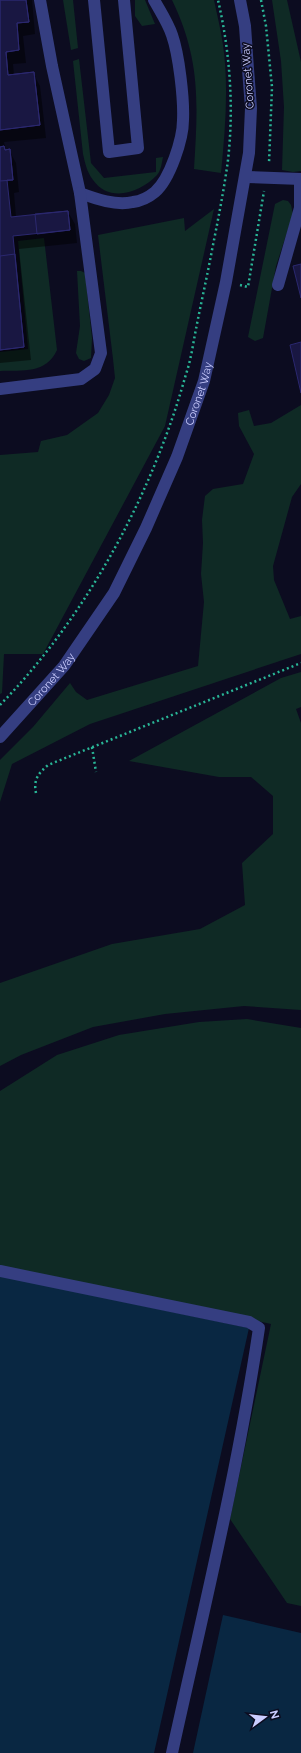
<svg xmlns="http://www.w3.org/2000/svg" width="301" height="1753" font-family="Raleway,sans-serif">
  <rect width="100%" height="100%" fill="#0c0c20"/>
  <path fill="#0f2a25" d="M63,0H73L78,48L71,50Z
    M135,0H145L155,24L142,26L135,16Z
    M172,0H214C217,15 221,30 223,45C229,87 225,131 221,173L194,169C198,104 201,60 172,0Z
    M272,0H287L301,62V171L293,172L282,170L284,107L281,61Z
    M79,59L91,163L104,178L156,172V158L163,157C162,162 161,171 157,175C141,192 110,204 93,180C87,172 85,163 83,154L73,61Z
    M283,200L288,201L291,205L293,214L276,266L263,338L255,341L248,337L275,204Z
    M214,209L165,426L43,654H4L2,693L0,694V455L38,452L41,441L67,435L98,413L109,395L115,378L113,359L98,235L184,218L185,231Z
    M44,238L57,350C46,374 23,370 0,371V352L28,349L18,241Z
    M77,271H81L85,273L92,338L91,358L84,361L79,359L76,353L80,326Z
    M301,405V484L292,497L273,566L274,580L290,619L301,616V654L90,724L12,764L0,802V760L33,727L70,683L76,692L87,700L198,666L204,602L201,574L203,543L202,520L205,496L213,489L243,484L254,454L239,426L238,413L249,410L254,426L271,423Z
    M301,672V707L296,709L301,723V1010L244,1006L165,1014L93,1027L21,1055L0,1066V983L112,944L200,929L245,905L242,863L273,834V796L251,777H219L129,761L281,678Z
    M247,1019L301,1028V1606L287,1603L230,1519L271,1324L0,1266V1091L57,1055L119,1035L199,1022Z"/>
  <path fill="#092742" d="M0,1276L249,1328L154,1753H0Z
    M223,1615L301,1633V1753H193Z"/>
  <path fill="#0007" d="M0,0H32L35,34L23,36L26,63L13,64L14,75L33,73L40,86L46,138L4,142L6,151L9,150L16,163L19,192L14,193L16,217L68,212L75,224L77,243L19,249L31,360L0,363Z"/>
  <path fill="#191742" stroke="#2b286f" d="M0,0H26L29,22L17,23L19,50L6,52L8,75L34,72L40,125L0,130Z
    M0,0H26L29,22L17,23L19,50L6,52L8,75L34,72L40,125L0,130Z
    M4,146L5,150L10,149L13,180H7L11,217L68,211L70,230L13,236L24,347L0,350V147Z
    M4,146L5,150L10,149L13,180L0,181V147Z
    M68,211L70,230L37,234L35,214Z
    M15,254L24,347L0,350V256Z
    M301,264V298L293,266Z
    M301,342V393L290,345Z"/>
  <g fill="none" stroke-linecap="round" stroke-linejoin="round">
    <path stroke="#29b596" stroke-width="2.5" stroke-dasharray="2 3" stroke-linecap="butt" d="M261,0L266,26L272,87L269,163
      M240,285L248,287L264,191
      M0,705C87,616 153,493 186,374C191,360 193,344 196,329C201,303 207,277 212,250C218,220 224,190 228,160C234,107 230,52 218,0
      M92,747L96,772
      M36,793C33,779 39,773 48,765L301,663"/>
    <g stroke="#353e81" stroke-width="12">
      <path d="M40,0L52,66L80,193C96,199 116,206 133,202C141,201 149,197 155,192C170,179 183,139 183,120C184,99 179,55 172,35C168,23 160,11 154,0"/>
      <path d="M94,0L109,152L138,148L124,0"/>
      <path d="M246,177L301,179"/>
      <path d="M278,285L300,208V180"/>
      <path d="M0,389L81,379L95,369L101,353L80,193"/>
      <path id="s1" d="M0,737L64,666L114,593L146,528L177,457L204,381L226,282L249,153L251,108L248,69L245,26L240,0"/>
      <path d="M0,1271L249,1322L259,1328C238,1471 203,1612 172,1753"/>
    </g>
  </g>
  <g text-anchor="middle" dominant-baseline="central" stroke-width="3" stroke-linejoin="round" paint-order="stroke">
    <g font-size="11" fill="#cbcdff" stroke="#0c0c20">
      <text transform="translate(248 76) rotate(-94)">Coronet Way</text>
      <text stroke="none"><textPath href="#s1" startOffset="401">Coronet Way</textPath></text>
      <text stroke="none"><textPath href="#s1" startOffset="77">Coronet Way</textPath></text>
    </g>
  </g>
  <g transform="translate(265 1717) rotate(75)" stroke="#0c0c20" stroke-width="3" paint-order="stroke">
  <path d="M0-3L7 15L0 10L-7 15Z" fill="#cbcdff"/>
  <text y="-6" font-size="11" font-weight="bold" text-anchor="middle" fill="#cbcdff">N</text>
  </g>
</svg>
